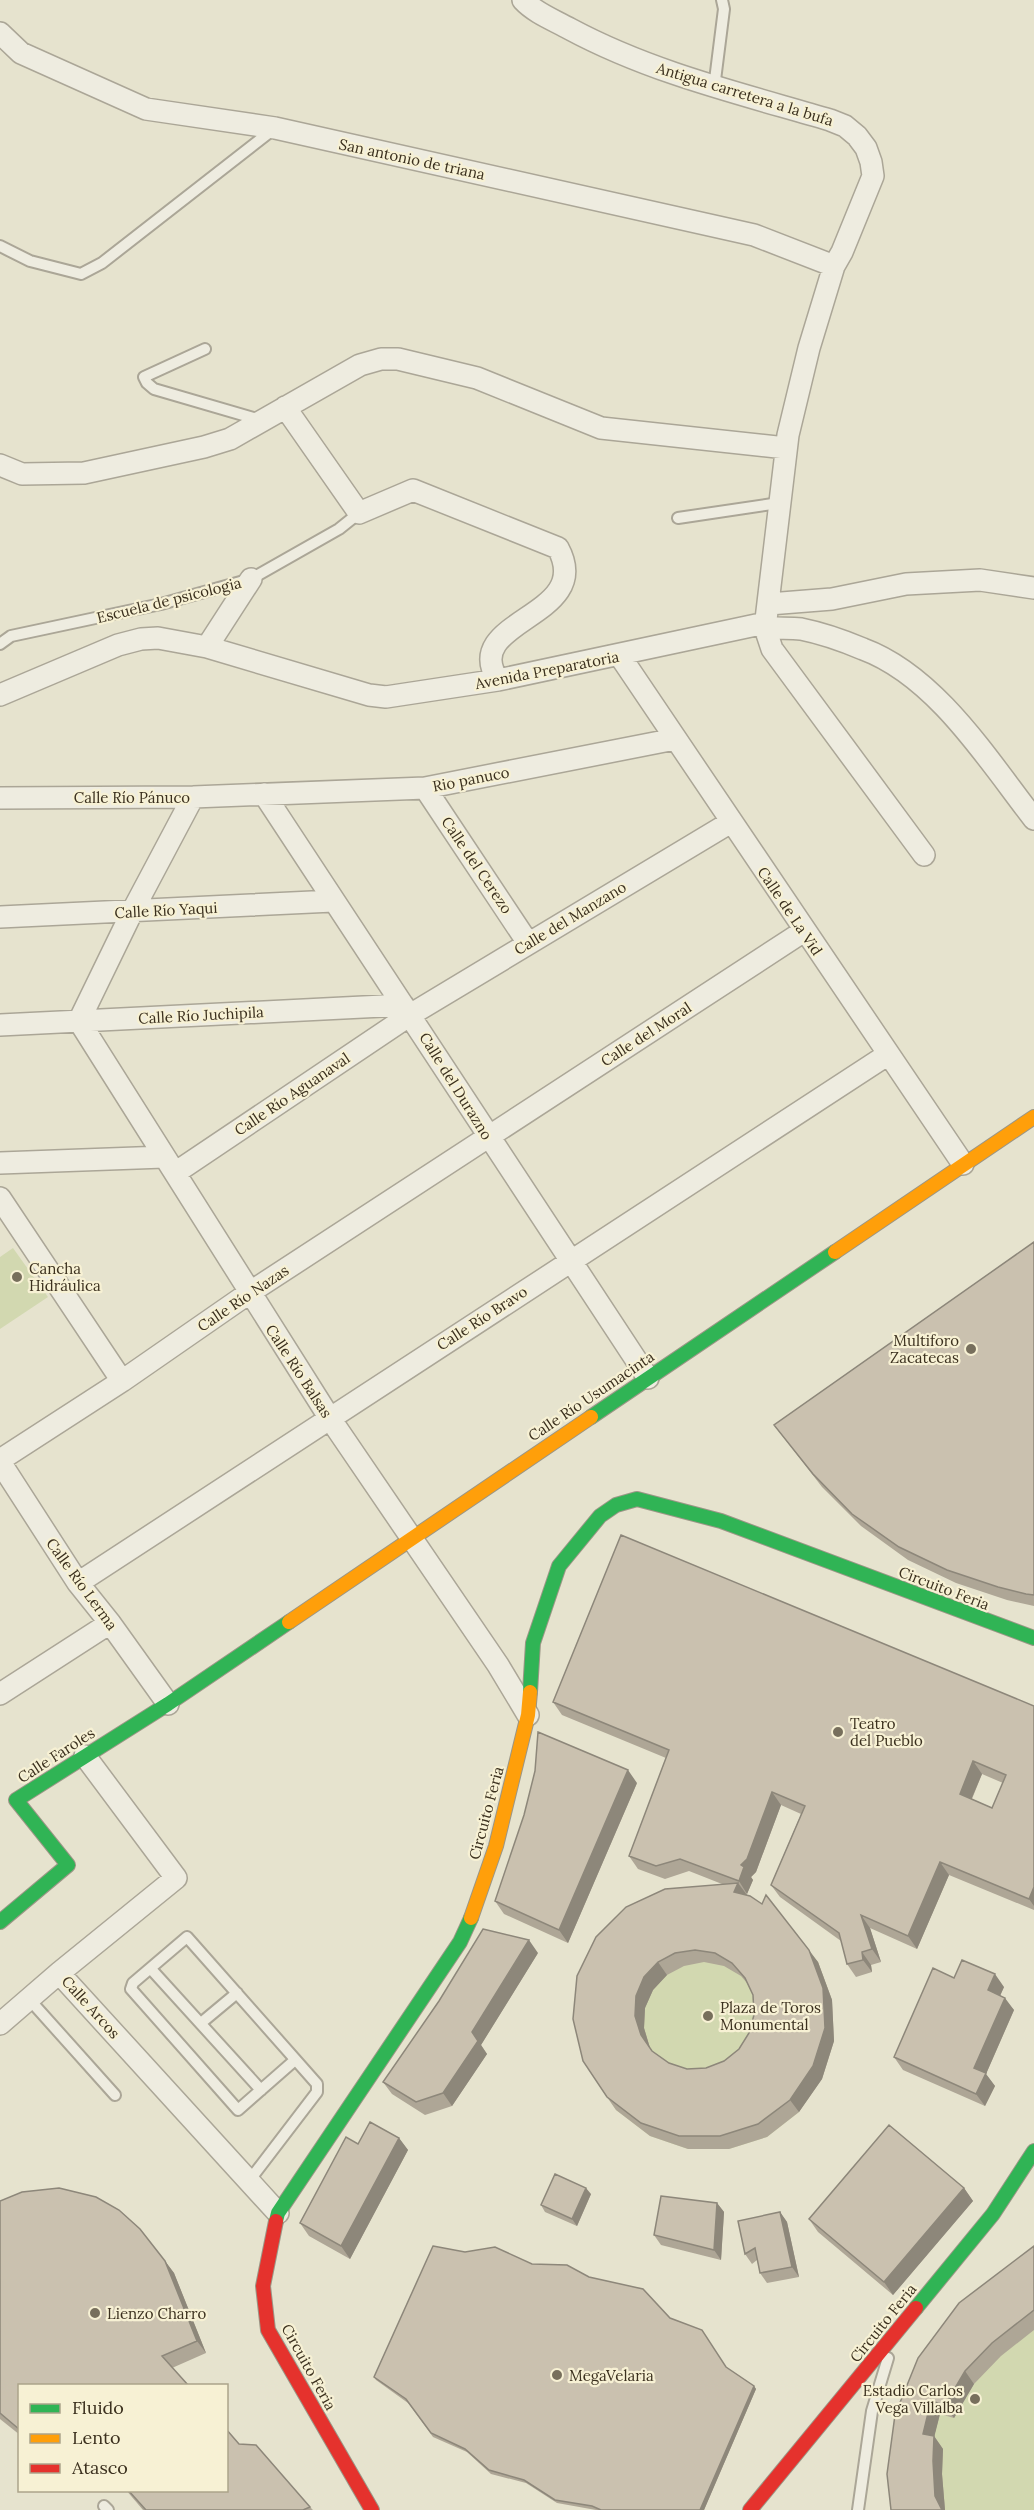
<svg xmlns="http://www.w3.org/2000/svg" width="1034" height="2510" font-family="Lora,serif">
  <rect width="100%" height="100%" fill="#e6e3ce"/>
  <path fill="#d2d8b0" d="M13,1248L48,1297L0,1329V1257Z
    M793,1931L818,1962L832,2000L799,2112L767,2137L729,2149H688L650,2136L616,2110L592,2074L586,1989Z
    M1034,2266V2510H898L904,2428Z"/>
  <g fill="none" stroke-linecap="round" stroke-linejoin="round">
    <defs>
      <path id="lane" d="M714,88L724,9L722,0
        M0,246L30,261L81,274L102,263L275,128
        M205,349L144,377L147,383L154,389L260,420
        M678,518L779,503
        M0,644L11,636L161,604L251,579L339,529L359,513
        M151,1969L261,2090
        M29,1999L115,2095
        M201,2023L237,1993
        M249,2181L317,2092V2084L187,1937L133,1983L131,1989L238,2110L295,2060
        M104,2506L108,2510
        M858,2510L872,2411L888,2358"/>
      <path id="street" d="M523,0C535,13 554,20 570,29C652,73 742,94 830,120L845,126L857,136L866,148L871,162L873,176L842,252L834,266L809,348L788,435L765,628L772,649L924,855
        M0,33L21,53L146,109L275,128L754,235L834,266
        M285,407L359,513L413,490L558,548C596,618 459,619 498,680
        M0,465L22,474L84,473L204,447L230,439L360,365L381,359H398L477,378L601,428L786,448
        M769,604L832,599L906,584L980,580L1034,588
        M207,647L251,579
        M620,656L963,1164
        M0,695L118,645L141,639L158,638L207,647L369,695L386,697L498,680L756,625C771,630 786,627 801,629C821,633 844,641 863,649C936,676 988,760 1034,819
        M425,788L528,943
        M264,794L648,1378
        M193,797L132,912L79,1021L329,1417L498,1665L528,1715
        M0,798L193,797L425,788L675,739
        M0,917L333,901
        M0,1025L403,1005
        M0,1163L164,1157
        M175,1173L410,1015L731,822
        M0,1198L122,1381
        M0,1460L122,1381L249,1293L804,931
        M0,1462L78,1583L110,1623L168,1704
        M78,1583L887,1055
        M0,1694L110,1623
        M85,1756L176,1878L59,1973L278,2213
        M0,2024L59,1973"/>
      <path id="fast" d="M591,1417L835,1252
        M530,1692L533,1643L559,1566L600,1516L616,1505L637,1499L721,1521L1034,1638
        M0,1922L68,1865L16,1800L168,1704L289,1622
        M276,2221L278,2213L460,1942L471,1918
        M916,2308L993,2214L1034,2151"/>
      <path id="slow" d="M835,1252L1034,1117
        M289,1622L591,1417
        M471,1918L496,1846L528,1715L530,1692"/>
      <path id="jam" d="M276,2221L263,2286L268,2330L372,2510
        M750,2510L916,2308"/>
    </defs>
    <use href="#lane" stroke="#aba697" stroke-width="14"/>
    <use href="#street" stroke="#aba697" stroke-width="24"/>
    <use href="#fast" stroke="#9b9686" stroke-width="16"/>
    <use href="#slow" stroke="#9b9686" stroke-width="16"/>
    <use href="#jam" stroke="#9b9686" stroke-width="16"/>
    <use href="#lane" stroke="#eeece0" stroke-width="10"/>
    <use href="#street" stroke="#eeece0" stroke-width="21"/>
    <use href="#fast" stroke="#30b455" stroke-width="14"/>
    <use href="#slow" stroke="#ff9f0a" stroke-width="14"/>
    <use href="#jam" stroke="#e5322d" stroke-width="14"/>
  </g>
  <path fill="#aea696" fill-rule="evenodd" d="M1034,1242V1606L1007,1600L956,1583L908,1560L861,1526L822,1487L774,1425Z
    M553,1702L1034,1706V1910L949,1875L917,1949L870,1928L881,1962L871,1965L872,1972L856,1977L847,1964L841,1941L780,1897L771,1885L801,1814L781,1805L756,1872L751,1877L753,1880L747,1894L745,1893L818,1962L832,2000L834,2041L822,2079L799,2112L767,2137L729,2149H688L650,2136L616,2110L607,2097L573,2019L722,1884L689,1871L665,1879L638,1869L629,1856L666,1758L562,1715ZM982,1774L1003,1783L992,1808L972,1799ZM704,1962L724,1966L741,1976L747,1983L753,1995L754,2015L749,2033L739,2049L724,2061L706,2068L687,2069L669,2063L652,2051L650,2048L644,2028L645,2008L653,1990L667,1975L684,1966Z
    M637,1783L568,1943L504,1914L495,1901Z
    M538,1953L481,2045L487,2054L452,2106L425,2115L392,2094L383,2082Z
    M954,1978L1004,1987L1000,1995L1014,2010L986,2074L995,2086L985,2106L903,2070L894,2057Z
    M399,2138L408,2150L350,2259L309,2236L300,2223L358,2144Z
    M964,2188L973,2201L893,2295L818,2232L809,2219Z
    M591,2194L577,2226L545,2212L541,2205Z
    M0,2201L165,2261L174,2273L206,2353L172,2368L20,2385V2435L0,2419Z
    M717,2203L724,2212L721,2260L661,2245L654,2235Z
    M780,2212L787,2222L799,2277L767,2283L760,2273L757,2260L752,2264L745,2254Z
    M1034,2246V2330L1001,2356L974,2384L954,2418L940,2414L934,2436L943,2449L942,2474L945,2510H891L895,2415Z
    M532,2264L670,2318L726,2367L754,2386L756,2389L704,2510H596L557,2503L526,2483L491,2474L467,2452L433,2437L408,2403L376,2380L374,2377Z
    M239,2444L310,2507L313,2510H143L126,2490H226Z"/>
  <path fill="#8d877a" d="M973,1761L982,1774L968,1807L960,1794Z
    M628,1770L637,1783L568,1943L559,1930Z
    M772,1792L781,1805L756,1872L751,1877L753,1880L747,1894L739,1881L741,1865Z
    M940,1862L949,1875L917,1949L908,1936Z
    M738,1883L747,1895L734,1892Z
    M1034,1887V1906L1029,1899Z
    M861,1915L870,1928L881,1962L872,1949Z
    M529,1940L538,1953L481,2045L487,2054L452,2106L443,2093L472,2032Z
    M809,1950L818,1962L832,2000L834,2041L822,2079L799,2112L790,2100Z
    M862,1952L871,1965L872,1972L863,1960Z
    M658,1962L667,1975L653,1990L645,2008L644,2028L650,2048L641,2035L635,2016L636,1996L644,1977Z
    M995,1974L1004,1987L997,2003L988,1990Z
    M1005,1998L1014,2010L986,2074L995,2086L985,2106L976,2094L974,2068Z
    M399,2138L408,2150L350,2259L341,2246Z
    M586,2188L591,2194L577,2226L572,2219Z
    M964,2188L973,2201L893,2295L884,2282Z
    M717,2203L724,2212L721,2260L714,2250Z
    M780,2212L787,2222L799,2277L792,2267Z
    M165,2261L174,2273L206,2353L197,2341Z
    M965,2371L974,2384L954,2418L945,2405Z
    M754,2386L756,2389L704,2510H700Z
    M931,2401L940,2414L932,2446L923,2434Z
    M934,2436L943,2449L942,2474L945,2510H942L935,2496L933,2461Z"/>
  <path fill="#cac1af" stroke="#8d877a" stroke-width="1.5" fill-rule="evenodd" d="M1034,1242V1595L1026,1594L998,1587L947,1570L899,1547L852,1514L813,1474L774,1425Z
    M621,1535L1034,1706V1887L1029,1899L940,1862L908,1936L861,1915L872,1949L862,1952L863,1960L847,1964L839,1933L771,1885L805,1806L772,1792L747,1859L741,1865L744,1867L739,1881L680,1859L656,1866L629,1856L669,1750L553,1702ZM973,1761L1006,1775L992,1808L960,1794Z
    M538,1732L628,1770L559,1930L495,1901L524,1815L535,1771Z
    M738,1883L734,1892L750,1896L762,1904L766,1895L809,1950L823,1988L825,2028L813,2066L790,2100L758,2124L720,2136H679L641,2123L607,2097L583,2061L573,2019L577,1976L596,1937L626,1907L665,1889ZM695,1950L715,1953L732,1963L745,1978L753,1995L754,2015L749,2033L739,2049L724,2061L706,2068L687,2069L669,2063L652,2051L641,2035L635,2016L636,1996L644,1977L658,1962L675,1953Z
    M483,1929L529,1940L472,2032L478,2041L443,2093L416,2102L383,2082L439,2001Z
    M962,1960L995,1974L988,1990L1005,1998L974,2068L986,2073L976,2094L894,2057L933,1968L954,1978Z
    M370,2122L399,2138L341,2246L300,2223L346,2137L358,2144Z
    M889,2125L964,2188L884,2282L809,2219Z
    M555,2174L586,2188L572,2219L541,2205Z
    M59,2188L96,2197L119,2210L140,2229L165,2261L197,2341L162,2356L188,2385H20V2430L0,2413V2201L22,2192Z
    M661,2196L717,2203L714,2250L654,2235Z
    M780,2212L792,2267L760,2273L755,2248L745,2254L738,2221Z
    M433,2246L465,2252L495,2247L532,2264L567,2265L589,2277L643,2289L670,2318L702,2330L726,2367L754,2386L700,2510H601L592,2506L555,2500L524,2480L489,2470L465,2449L431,2433L406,2399L374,2377Z
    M1034,2246V2310L992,2343L965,2371L945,2405L931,2401L923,2434L934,2436L933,2461L935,2496L942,2510H891L887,2474L895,2415L918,2358L959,2303Z
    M226,2429L239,2444L256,2445L310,2507L303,2510H146L128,2490H226Z"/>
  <g fill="#776f5c" stroke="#f7f1d4" stroke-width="2">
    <circle cx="17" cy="1277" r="6"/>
    <circle cx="971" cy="1349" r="6"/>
    <circle cx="838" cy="1732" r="6"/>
    <circle cx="708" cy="2016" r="6"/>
    <circle cx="95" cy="2313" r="6"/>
    <circle cx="557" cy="2375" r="6"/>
    <circle cx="975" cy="2399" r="6"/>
  </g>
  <g text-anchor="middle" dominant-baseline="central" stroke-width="4.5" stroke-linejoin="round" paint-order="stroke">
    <g font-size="15" fill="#3b301e" stroke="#f7f1d4">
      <text transform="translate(745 94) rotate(17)">Antigua carretera a la bufa</text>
      <text transform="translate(412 159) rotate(12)">San antonio de triana</text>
      <text transform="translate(169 600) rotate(-14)">Escuela de psicologia</text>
      <text transform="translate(547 670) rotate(-11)">Avenida Preparatoria</text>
      <text transform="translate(471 779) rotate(-11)">Rio panuco</text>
      <text x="132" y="797">Calle Río Pánuco</text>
      <text transform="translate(477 865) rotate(56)">Calle del Cerezo</text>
      <text transform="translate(166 910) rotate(-3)">Calle Río Yaqui</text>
      <text transform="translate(790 911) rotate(56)">Calle de La Vid</text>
      <text transform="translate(570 918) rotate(-31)">Calle del Manzano</text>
      <text transform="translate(201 1015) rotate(-3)">Calle Río Juchipila</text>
      <text transform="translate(646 1034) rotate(-33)">Calle del Moral</text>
      <text transform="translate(456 1086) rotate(58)">Calle del Durazno</text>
      <text transform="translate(292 1094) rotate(-34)">Calle Río Aguanaval</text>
      <text transform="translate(243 1298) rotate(-34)">Calle Río Nazas</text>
      <text transform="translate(482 1318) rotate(-33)">Calle Río Bravo</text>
      <text transform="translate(299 1371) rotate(57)">Calle Río Balsas</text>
      <text transform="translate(591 1396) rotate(-34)">Calle Río Usumacinta</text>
      <text transform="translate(82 1584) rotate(54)">Calle Río Lerma</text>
      <text transform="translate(944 1588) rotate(21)">Circuito Feria</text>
      <text transform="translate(56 1755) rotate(-33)">Calle Faroles</text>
      <text transform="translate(486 1813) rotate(-75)">Circuito Feria</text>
      <text transform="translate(91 2007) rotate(48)">Calle Arcos</text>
      <text transform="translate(883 2323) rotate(-51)">Circuito Feria</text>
      <text transform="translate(309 2367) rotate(61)">Circuito Feria</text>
    </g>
    <g font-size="15" fill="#3b301e" stroke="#f7f1d4" text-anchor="start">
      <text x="29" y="1268">Cancha<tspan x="29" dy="17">Hidráulica</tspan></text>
      <text x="959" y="1340" text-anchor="end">Multiforo<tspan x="959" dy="17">Zacatecas</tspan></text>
      <text x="850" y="1723">Teatro<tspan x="850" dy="17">del Pueblo</tspan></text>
      <text x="720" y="2007">Plaza de Toros<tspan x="720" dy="17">Monumental</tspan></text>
      <text x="107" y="2313">Lienzo Charro</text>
      <text x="569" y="2375">MegaVelaria</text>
      <text x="963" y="2390" text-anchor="end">Estadio Carlos<tspan x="963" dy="17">Vega Villalba</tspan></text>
    </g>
  </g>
  <rect x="18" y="2384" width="210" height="108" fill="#f7f1d4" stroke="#aca48b" stroke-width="1.5"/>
  <rect x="30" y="2404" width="30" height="9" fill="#30b455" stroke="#aca48b" stroke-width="1.5"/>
  <text x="72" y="2414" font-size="18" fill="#3b301e">Fluido</text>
  <rect x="30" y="2434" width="30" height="9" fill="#ff9f0a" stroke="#aca48b" stroke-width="1.5"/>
  <text x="72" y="2444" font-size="18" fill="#3b301e">Lento</text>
  <rect x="30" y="2464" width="30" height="9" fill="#e5322d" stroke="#aca48b" stroke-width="1.5"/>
  <text x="72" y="2474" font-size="18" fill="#3b301e">Atasco</text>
</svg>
